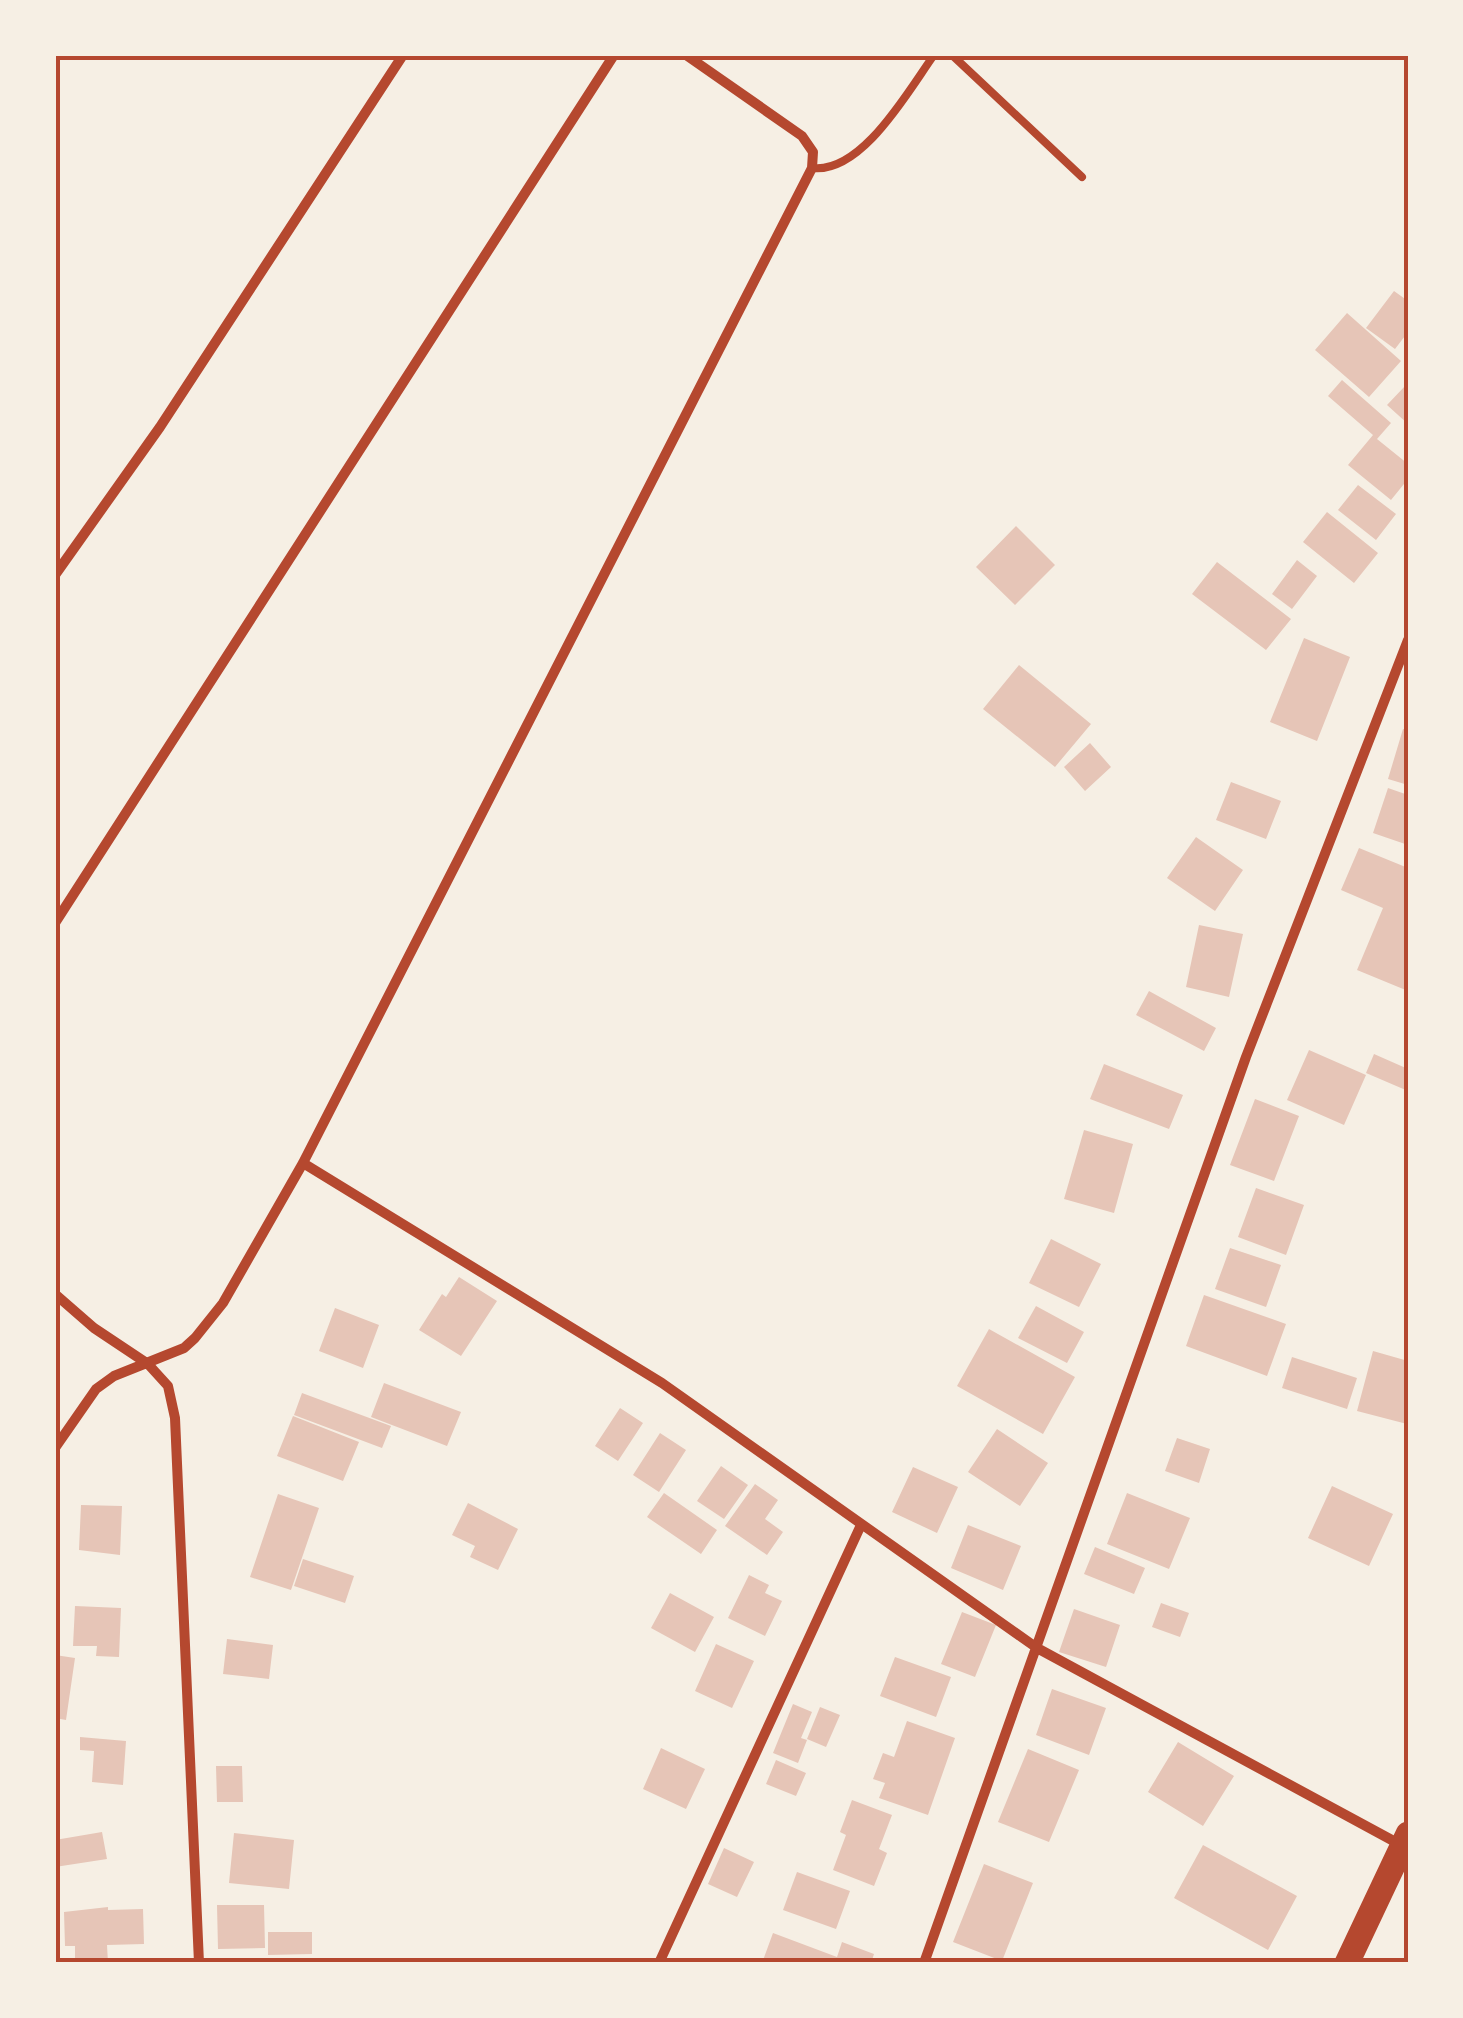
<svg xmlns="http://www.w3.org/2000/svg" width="1463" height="2018" font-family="Barlow,sans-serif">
  <rect width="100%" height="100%" fill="#f6efe4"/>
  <path fill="#e6c5b7" d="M1394,291L1408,301V332L1395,349L1366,328Z
    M1347,313L1401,361L1369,397L1315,350Z
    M1342,380L1391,423L1377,439L1408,464V479L1391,500L1348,465L1373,435L1328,396Z
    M1405,386L1408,389V424L1387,405Z
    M1358,485L1396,514L1376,540L1338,510Z
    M1327,512L1378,553L1354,583L1303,542Z
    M1016,526L1055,565L1015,605L976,567Z
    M1297,560L1317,576L1292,609L1272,594Z
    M1217,562L1291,619L1266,650L1192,594Z
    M1304,638L1350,657L1317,741L1270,722Z
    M1019,665L1091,724L1055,767L983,709Z
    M1403,729L1408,730V785L1388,779Z
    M1090,743L1111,767L1085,791L1064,767Z
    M1231,782L1281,801L1266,839L1216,820Z
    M1388,788L1408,795V845L1373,833Z
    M1196,837L1243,870L1215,911L1167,878Z
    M1359,848L1408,868V991L1357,970L1383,908L1341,890Z
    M1199,925L1243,934L1229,997L1186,987Z
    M1149,991L1216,1028L1204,1051L1136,1015Z
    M1309,1050L1366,1075L1344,1125L1287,1100Z
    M1374,1054L1408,1069V1091L1366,1073Z
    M1104,1064L1183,1095L1169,1129L1090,1099Z
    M1255,1099L1299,1116L1274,1181L1230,1165Z
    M1084,1130L1133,1144L1114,1213L1064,1199Z
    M1256,1188L1304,1205L1286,1255L1238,1237Z
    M1051,1239L1101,1264L1079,1307L1029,1283Z
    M1230,1248L1281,1265L1266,1307L1215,1289Z
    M459,1277L497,1301L461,1356L419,1330L442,1294L446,1297Z
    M1204,1295L1286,1324L1267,1376L1186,1346Z
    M1036,1306L1084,1332L1067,1363L1018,1338Z
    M335,1308L379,1325L363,1368L319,1351Z
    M989,1329L1075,1377L1043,1434L957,1386Z
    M1373,1351L1408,1361L1407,1424L1357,1411Z
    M1292,1357L1357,1378L1347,1409L1282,1388Z
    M384,1383L461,1412L447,1446L371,1417Z
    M302,1393L391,1426L382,1448L294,1415Z
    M620,1408L643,1423L618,1461L595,1446Z
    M293,1416L359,1442L343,1481L277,1456Z
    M997,1429L1048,1463L1020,1506L968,1472Z
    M660,1433L686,1450L659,1492L633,1475Z
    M1177,1438L1210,1449L1199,1483L1165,1471Z
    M721,1466L748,1485L724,1519L697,1501Z
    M913,1467L958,1487L937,1533L892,1512Z
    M755,1484L778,1500L765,1519L783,1532L767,1555L725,1526Z
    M1332,1486L1393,1514L1369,1566L1308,1538Z
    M664,1493L717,1530L701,1554L647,1517Z
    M1127,1493L1190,1518L1169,1569L1107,1544Z
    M278,1494L319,1508L291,1590L250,1577Z
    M468,1503L518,1529L498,1570L470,1557L475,1546L452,1535Z
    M81,1505L122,1506L120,1555L79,1550Z
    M968,1525L1021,1546L1003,1590L951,1568Z
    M1095,1547L1145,1568L1134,1594L1084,1574Z
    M303,1559L354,1576L345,1603L294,1586Z
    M749,1575L769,1585L765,1593L782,1601L765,1636L728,1618Z
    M670,1593L714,1617L695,1652L651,1628Z
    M1161,1603L1189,1613L1180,1637L1152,1627Z
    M75,1606L121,1608L119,1657L96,1656L97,1646H73Z
    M1074,1609L1120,1625L1106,1667L1059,1652Z
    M962,1612L996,1625L975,1677L941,1664Z
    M227,1639L273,1645L269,1679L223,1674Z
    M716,1644L754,1661L732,1708L695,1691Z
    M55,1655L75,1658L66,1720L55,1718Z
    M895,1657L951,1677L936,1717L880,1696Z
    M1052,1689L1106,1708L1089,1755L1036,1735Z
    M793,1704L812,1712L801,1738L807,1740L798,1763L773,1753Z
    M820,1707L840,1715L826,1747L807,1739Z
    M907,1721L955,1738L928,1815L879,1798L885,1783L873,1779L883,1753L894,1757Z
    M80,1737L126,1741L123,1785L92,1782L94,1751L80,1750Z
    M1178,1742L1234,1776L1203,1826L1148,1792Z
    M661,1748L705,1769L686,1809L643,1789Z
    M1028,1749L1079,1770L1049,1842L998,1822Z
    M776,1760L806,1773L796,1796L766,1784Z
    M216,1766H242L243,1802H217Z
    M852,1800L892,1815L879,1849L887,1853L874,1886L833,1870L846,1835L840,1832Z
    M102,1832L107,1859L55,1867V1840Z
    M234,1833L294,1840L289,1889L229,1883Z
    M1203,1845L1297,1896L1268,1950L1174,1898Z
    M724,1848L754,1862L737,1897L708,1884Z
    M984,1864L1033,1883L1002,1961L953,1942Z
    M797,1872L850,1891L836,1929L783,1910Z
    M217,1905H264L265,1948L218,1949Z
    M108,1907V1910L143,1909L144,1944L107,1945L108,1963H75V1946H65L64,1912Z
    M268,1932H312V1954L268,1955Z
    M773,1933L837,1957L842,1942L874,1954L871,1963H762Z"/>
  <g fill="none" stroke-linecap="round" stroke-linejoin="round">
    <path stroke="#b5482f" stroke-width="8" d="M952,55L1082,177
      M812,168C862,174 908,91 934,55"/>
    <path stroke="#b5482f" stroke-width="10" d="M55,575L160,427L403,55
      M55,923L614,55
      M303,1163L662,1383L1037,1648L1401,1845
      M55,1294L94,1328L148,1364L168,1386L175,1418L199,1963
      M55,1448L96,1389L114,1376L184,1348L195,1338L223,1303L303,1163L812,168L813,152L802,136L686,55
      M659,1963L861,1525
      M924,1963L1246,1057L1408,640"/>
    <path stroke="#b5482f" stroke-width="25" d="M1347,1963L1408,1834"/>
  </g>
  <rect width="1463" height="2018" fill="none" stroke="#f6efe4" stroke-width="115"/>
  <rect x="58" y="58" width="1348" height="1902" fill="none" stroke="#b5482f" stroke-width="4"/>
</svg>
